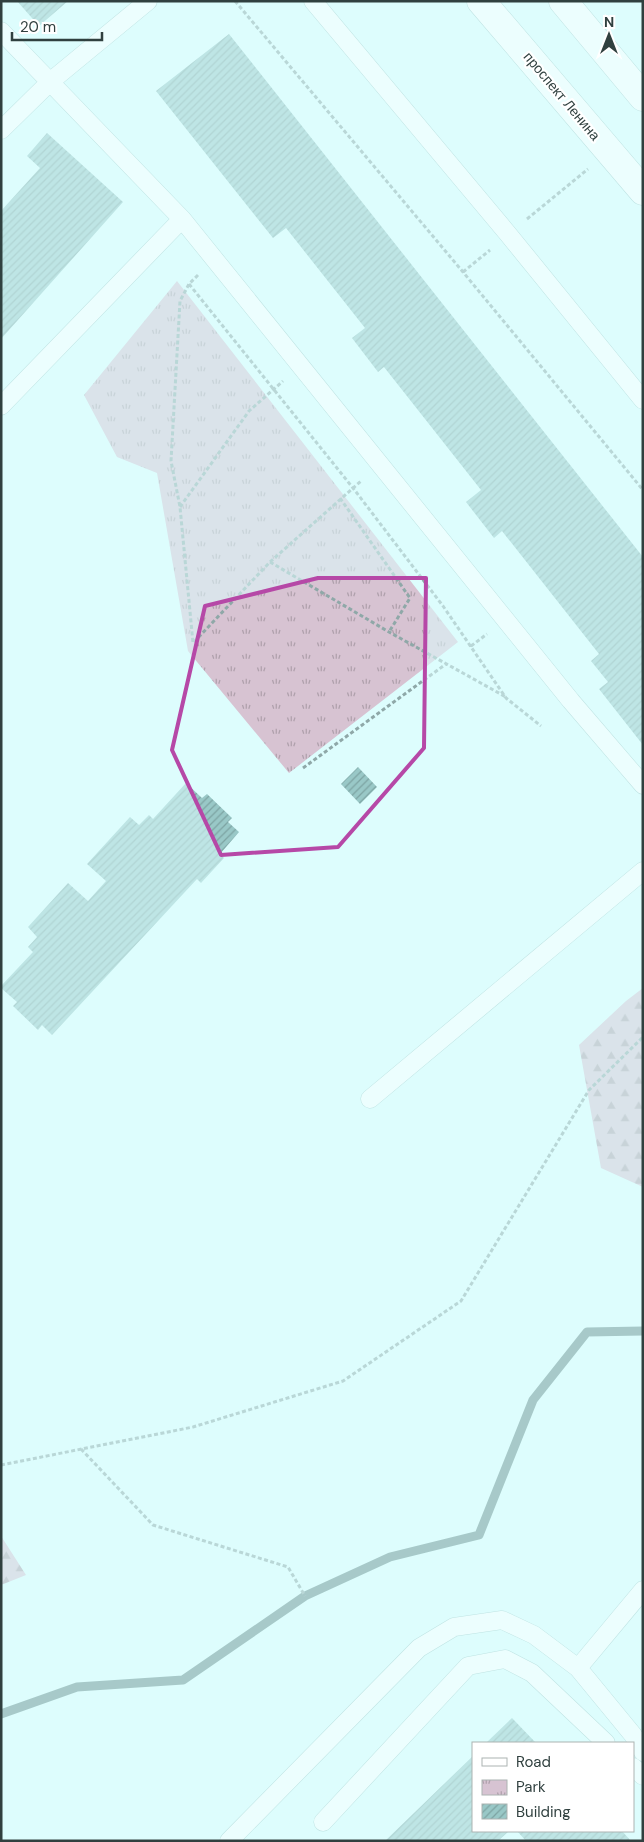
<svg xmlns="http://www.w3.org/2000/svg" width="644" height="1842" font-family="'DM Sans',sans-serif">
  <defs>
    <pattern id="forest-firs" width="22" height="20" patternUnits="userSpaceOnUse" patternTransform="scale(1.25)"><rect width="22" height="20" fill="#d7c3d2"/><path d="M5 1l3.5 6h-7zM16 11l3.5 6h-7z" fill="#afa0ac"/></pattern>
    <pattern id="park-tufts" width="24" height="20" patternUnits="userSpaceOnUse" patternTransform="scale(1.25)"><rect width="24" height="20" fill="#d7c3d2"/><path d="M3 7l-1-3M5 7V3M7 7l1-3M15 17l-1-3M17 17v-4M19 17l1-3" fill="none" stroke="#afa0ac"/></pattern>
    <pattern id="building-hatch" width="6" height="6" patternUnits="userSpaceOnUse" patternTransform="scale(1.25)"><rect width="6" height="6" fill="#99c8c7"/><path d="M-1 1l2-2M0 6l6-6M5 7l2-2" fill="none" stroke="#7da4a3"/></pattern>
  </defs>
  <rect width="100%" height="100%" fill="#ddfdfd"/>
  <path fill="url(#forest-firs)" d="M643,988V1187L601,1168L579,1045L626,1001Z
    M1,1536L26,1575L1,1585Z"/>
  <path fill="url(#park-tufts)" d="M177,281L458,642L289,773L188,651L157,473L117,457L84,395Z"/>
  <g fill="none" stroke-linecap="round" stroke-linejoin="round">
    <path stroke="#668b8a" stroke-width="9" d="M1,1714L77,1687L183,1680L305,1596L390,1557L479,1535L533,1400L587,1332L643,1331"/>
  </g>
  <path fill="url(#building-hatch)" d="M17,1H68L39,26Z
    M229,34L643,557V745L599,689L608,682L591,661L599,654L502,531L494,538L466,502L481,490L384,367L378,372L352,338L365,328L286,228L273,238L156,91Z
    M47,133L123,202L1,339V211L40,168L27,156Z
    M358,767L377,787L360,804L341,784Z
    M186,783L202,798L207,794L232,818L228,822L239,832L220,854L224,858L201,883L197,879L52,1035L42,1025L38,1030L13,1006L17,1002L1,988V986L33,952L28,947L37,937L28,927L68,883L88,901L106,881L87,864L130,817L139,825L149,815L153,819Z
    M512,1718L536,1743H486Z
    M473,1756V1831H509L498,1841H385Z
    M517,1831H622L631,1841H526Z"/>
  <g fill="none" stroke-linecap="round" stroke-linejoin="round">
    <defs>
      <path id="service" d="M313,1L508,234L643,400
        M1,31L182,219L571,701L643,785
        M1,130L51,81L148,1
        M1,406L182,219
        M370,1099L643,871
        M578,1668L643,1590
        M633,1767L643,1776
        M323,1822L468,1666L505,1659L532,1673L606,1743
        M229,1841L419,1648L454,1627L502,1620L534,1635L578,1668L633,1735L643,1752"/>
      <path id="tertiary" d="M481,1L643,191
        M563,1L643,97"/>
    </defs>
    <use href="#service" stroke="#9dc4c3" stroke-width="19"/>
    <use href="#tertiary" stroke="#9dc4c3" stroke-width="29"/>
    <path stroke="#8fa8a8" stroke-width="3" stroke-dasharray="4 2.5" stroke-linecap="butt" d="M235,1L463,272L643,490
      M527,219L588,169
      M463,272L490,250
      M198,275L189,284L180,301L171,461L180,507L193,643L270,562L361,481
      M189,284L353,488L443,606L506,698L541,726
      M340,498L410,598L389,632
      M180,507L249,411L283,381
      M270,562L389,632L506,697
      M471,646L487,634
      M303,768L446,664
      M81,1449L153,1525L288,1567L305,1596
      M1,1465L193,1427L343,1381L461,1301L589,1090L643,1037"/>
    <use href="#service" stroke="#fff" stroke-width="18"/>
    <use href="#tertiary" stroke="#fff" stroke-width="28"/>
  </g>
  <path d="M0 0H644V1842H0ZM318,578H426L424,748L338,847L221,855L172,750L205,606Z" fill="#ddfdfd" fill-opacity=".55" fill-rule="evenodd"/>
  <path fill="none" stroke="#b648a7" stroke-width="4" stroke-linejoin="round" d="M318,578H426L424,748L338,847L221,855L172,750L205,606Z"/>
  <g text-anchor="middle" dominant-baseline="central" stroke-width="4.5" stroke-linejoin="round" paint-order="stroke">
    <g font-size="14" fill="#30403f" stroke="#fff">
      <text transform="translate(562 96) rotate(50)">проспект Ленина</text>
    </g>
  </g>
  <rect width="644" height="1842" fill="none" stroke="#30403f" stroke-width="5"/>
  <rect x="472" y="1742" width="162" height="90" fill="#ffffff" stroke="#acb3b2"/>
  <rect x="482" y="1758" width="25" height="8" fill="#ffffff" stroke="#acb3b2"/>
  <text x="516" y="1767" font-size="15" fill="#30403f">Road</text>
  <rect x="482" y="1780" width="25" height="15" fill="url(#park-tufts)" stroke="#acb3b2"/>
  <text x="516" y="1792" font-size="15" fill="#30403f">Park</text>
  <rect x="482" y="1804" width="25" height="15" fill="url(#building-hatch)" stroke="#acb3b2"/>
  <text x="516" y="1817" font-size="15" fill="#30403f">Building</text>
  <g transform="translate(609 35)" stroke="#ffffff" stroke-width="4" paint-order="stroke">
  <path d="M0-4L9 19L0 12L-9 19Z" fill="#30403f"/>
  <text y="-8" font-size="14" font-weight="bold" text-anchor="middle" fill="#30403f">N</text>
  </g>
  <path d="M12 32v8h90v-8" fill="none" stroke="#30403f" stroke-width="2.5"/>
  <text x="20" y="32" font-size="15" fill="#30403f" stroke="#ffffff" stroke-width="4" paint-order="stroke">20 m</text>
</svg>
